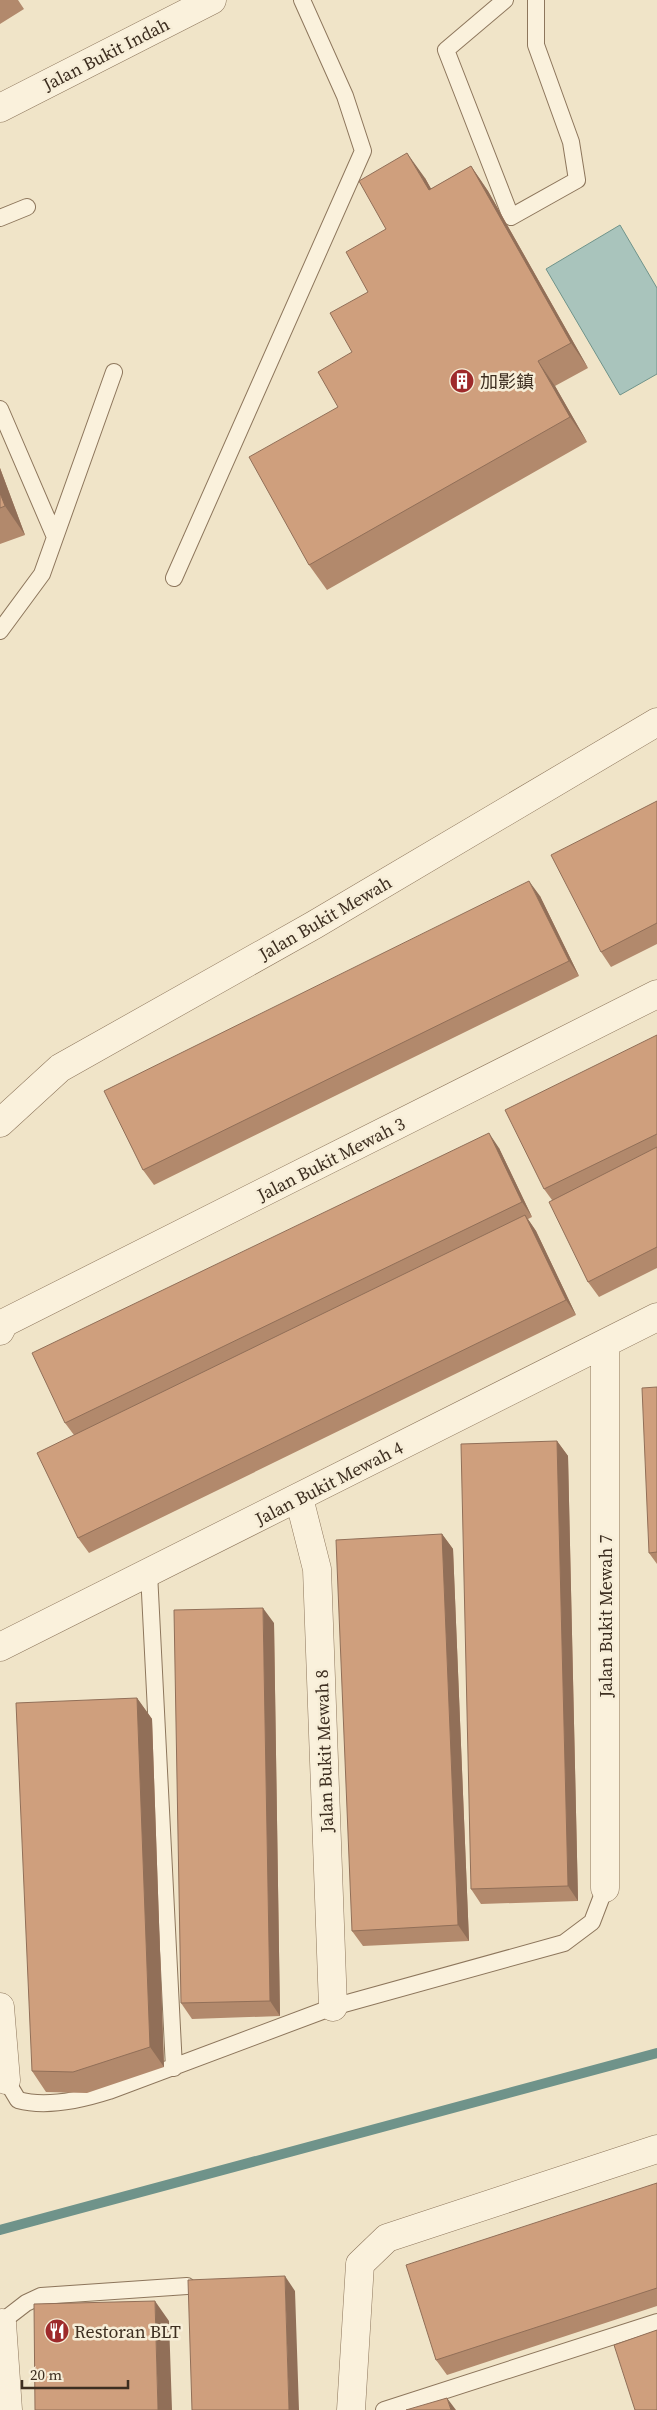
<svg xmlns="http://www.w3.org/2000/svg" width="657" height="2410" font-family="'Source Serif 4','Noto Sans SC',serif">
  <rect width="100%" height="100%" fill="#f0e4c8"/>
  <path fill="#a9c4bc" stroke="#6f938a" d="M620,225L657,288V374L620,395L546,269Z"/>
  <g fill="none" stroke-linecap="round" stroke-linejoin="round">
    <path stroke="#6f938a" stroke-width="10" d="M0,2230L657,2053"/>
    <defs>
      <path id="service" d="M505,0L446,50L511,217L577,180L571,142L536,45V0
        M0,218L27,207
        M0,409L55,537
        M174,578L363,151L345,96L302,0
        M0,631L42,574L114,372
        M149,1573L174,2068
        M6,2080L18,2100C47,2108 81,2100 109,2091L333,2007L564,1943L592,1922L605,1888
        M0,2323L26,2303L41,2296L187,2286
        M384,2410L657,2322"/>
      <path id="minor" d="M0,108L212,0
        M0,1331L4,1323L657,994
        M299,1498L317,1569L333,2007
        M0,1647L657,1317
        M605,1888V1344
        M0,2007L6,2080
        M2,2323L8,2410
        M351,2410L360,2264L387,2238L657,2149"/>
      <path id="tertiary" d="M0,1123L60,1068L314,925L657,722"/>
    </defs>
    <use href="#service" stroke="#8d765c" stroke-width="18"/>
    <use href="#minor" stroke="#8d765c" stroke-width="29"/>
    <use href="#tertiary" stroke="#8d765c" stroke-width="29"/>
    <use href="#service" stroke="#faf1dc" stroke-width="16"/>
    <use href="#minor" stroke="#faf1dc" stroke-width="28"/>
    <use href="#tertiary" stroke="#faf1dc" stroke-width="28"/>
  </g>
  <path fill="#b2896c" d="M0,0H18L24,9L0,24Z
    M471,166L488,191L588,368L555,386L587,442L327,590L309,565L338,407L368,292L386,229L425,178L431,189Z
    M0,468L25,535L0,544Z
    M657,801V944L611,967L601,952Z
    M540,896L579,976L154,1185L143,1170Z
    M657,1035V1268L599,1297L588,1282L552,1200L544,1189Z
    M499,1148L532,1217L528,1219L536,1231L576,1315L89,1553L78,1538L74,1435L65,1423Z
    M657,1387V1564L649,1553Z
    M557,1441L568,1456L578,1901L481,1904L471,1889Z
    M442,1534L453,1549L469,1941L363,1946L352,1931Z
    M274,1623L280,2016L192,2019L181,2003Z
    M137,1698L152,1719L164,2067L87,2093L46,2092L32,2071Z
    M657,2183V2306L447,2375L436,2360Z"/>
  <path fill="#916f58" d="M407,153L425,178L446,215L429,190Z
    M471,166L488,191L588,368L571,343Z
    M538,361L555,386L587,442L570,417Z
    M0,468L25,535L5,506L0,493Z
    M529,881L540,896L579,976L569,961Z
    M489,1133L499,1148L532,1217L522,1202Z
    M525,1215L536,1231L576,1315L566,1300Z
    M557,1441L568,1456L578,1901L568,1886Z
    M442,1534L453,1549L469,1941L458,1925Z
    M263,1608L274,1623L280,2016L270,2001Z
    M137,1698L152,1719L164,2067L150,2047Z
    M285,2276L295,2291L299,2410H289Z
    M155,2301L169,2321L172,2410H158Z
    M447,2398L456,2410H451Z"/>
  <path fill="#cf9f7d" stroke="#916f58" d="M407,153L429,190L471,166L571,343L538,361L570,417L309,565L249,457L338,407L318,372L352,352L330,313L368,292L346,252L386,229L359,181Z
    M0,493L5,506L0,508Z
    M657,801V923L601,952L551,855Z
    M529,881L569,961L143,1170L104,1091Z
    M657,1035V1134L544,1189L505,1110Z
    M489,1133L522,1202L65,1423L32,1353Z
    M657,1147V1247L588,1282L549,1202Z
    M525,1215L566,1300L78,1538L37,1453Z
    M657,1387V1552L649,1553L642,1388Z
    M557,1441L568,1886L471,1889L461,1444Z
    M442,1534L458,1925L352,1931L336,1540Z
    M263,1608L270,2001L181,2003L174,1610Z
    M137,1698L150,2047L73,2072L32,2071L16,1703Z
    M657,2183V2288L436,2360L406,2265Z
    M285,2276L289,2410H192L188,2280Z
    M155,2301L158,2410H35L34,2304Z
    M657,2330V2410H635L614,2345Z
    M447,2398L451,2410H406Z"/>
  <defs>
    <symbol id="building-disc" viewBox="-11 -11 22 22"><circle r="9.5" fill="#9e2a2b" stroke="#f7eed8"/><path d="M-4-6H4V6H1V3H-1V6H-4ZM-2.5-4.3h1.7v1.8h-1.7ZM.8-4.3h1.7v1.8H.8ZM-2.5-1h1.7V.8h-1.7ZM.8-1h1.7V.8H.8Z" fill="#fff"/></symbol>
    <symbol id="restaurant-disc" viewBox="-11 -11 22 22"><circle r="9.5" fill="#9e2a2b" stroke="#f7eed8"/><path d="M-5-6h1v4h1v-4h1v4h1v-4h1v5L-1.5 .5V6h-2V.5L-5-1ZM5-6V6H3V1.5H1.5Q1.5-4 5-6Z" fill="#fff"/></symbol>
  </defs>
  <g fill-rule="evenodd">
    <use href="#building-disc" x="448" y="367" width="28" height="28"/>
    <use href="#restaurant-disc" x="43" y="2317" width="28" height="28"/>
  </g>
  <g text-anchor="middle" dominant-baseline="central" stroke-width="5" stroke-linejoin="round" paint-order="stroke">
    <g font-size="18" fill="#3d2e20" stroke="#f7eed8">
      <text transform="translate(106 54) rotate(-27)">Jalan Bukit Indah</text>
      <text transform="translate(325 918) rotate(-30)">Jalan Bukit Mewah</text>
      <text transform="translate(331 1159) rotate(-27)">Jalan Bukit Mewah 3</text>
      <text transform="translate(329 1483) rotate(-27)">Jalan Bukit Mewah 4</text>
      <text transform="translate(605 1616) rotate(-90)">Jalan Bukit Mewah 7</text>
      <text transform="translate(324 1751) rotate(-92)">Jalan Bukit Mewah 8</text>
    </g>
    <g font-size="18" fill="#3d2e20" stroke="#f7eed8" text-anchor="start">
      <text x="480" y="381">加影鎮</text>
      <text x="74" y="2331">Restoran BLT</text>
    </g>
  </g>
  <path d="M22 2380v8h106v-8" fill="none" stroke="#3d2e20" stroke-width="2.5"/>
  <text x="30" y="2380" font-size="15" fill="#3d2e20" stroke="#f7eed8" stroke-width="4" paint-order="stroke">20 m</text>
</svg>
